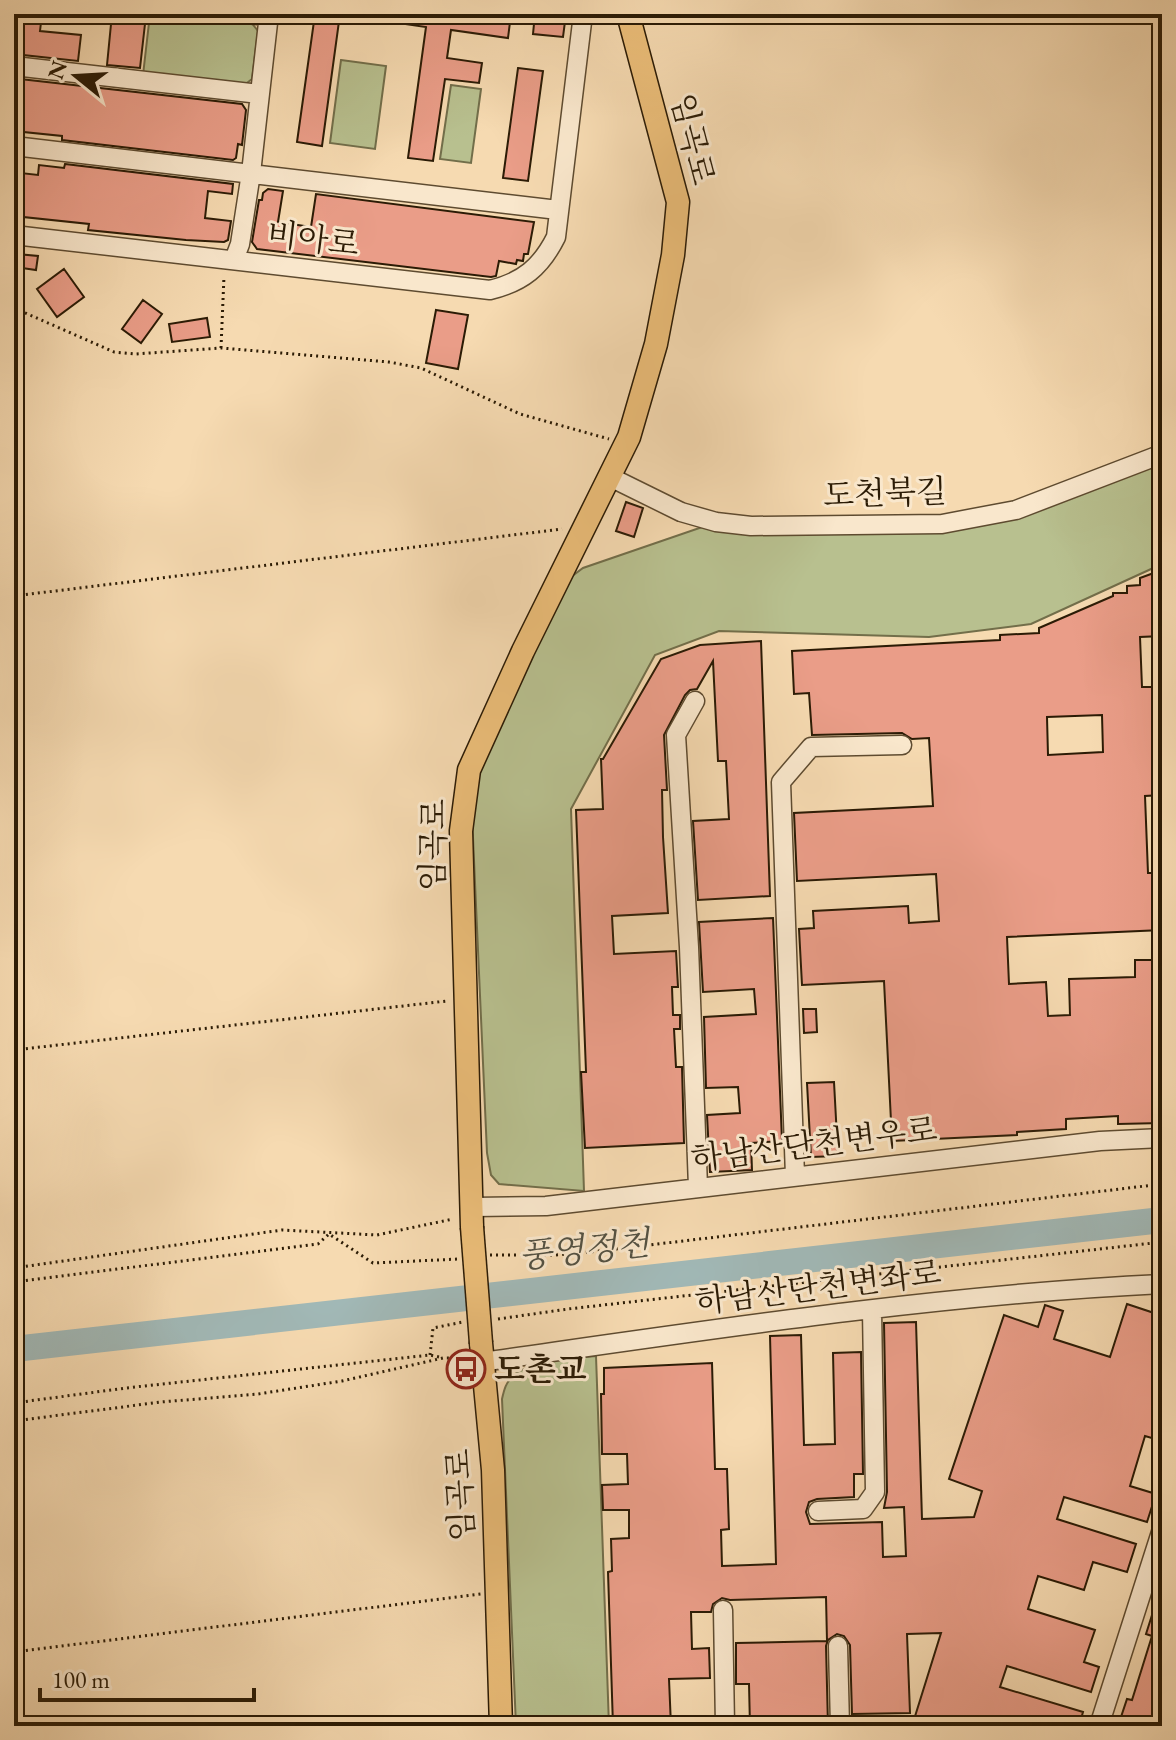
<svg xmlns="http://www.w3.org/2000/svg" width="1176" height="1740" font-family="'EB Garamond','Noto Serif KR',serif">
  <rect width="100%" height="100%" fill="#f6dab1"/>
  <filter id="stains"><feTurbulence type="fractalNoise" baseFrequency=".0025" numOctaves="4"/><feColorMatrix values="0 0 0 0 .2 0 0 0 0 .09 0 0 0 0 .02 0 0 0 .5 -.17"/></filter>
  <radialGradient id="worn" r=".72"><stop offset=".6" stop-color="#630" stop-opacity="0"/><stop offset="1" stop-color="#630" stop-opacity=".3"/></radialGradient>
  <path fill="#b8c08f" stroke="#726e4a" stroke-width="2" d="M150,14L250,21L258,31L252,79L243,86L143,75Z
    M341,60L386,66L375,149L330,143Z
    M451,85L481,89L471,163L440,159Z
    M1162,453V564L1031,624L929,637L719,631L655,655L571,809L584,1191L499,1184L491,1175L487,1153L472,815L478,776L486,752L571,577L583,568L711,524L956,523Z
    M596,1356L609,1726H516L502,1399C504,1390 506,1382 513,1376C527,1361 575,1358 596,1356Z"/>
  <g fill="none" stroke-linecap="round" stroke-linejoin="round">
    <path stroke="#a1b8b6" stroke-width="26" d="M14,1349L1162,1220"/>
  </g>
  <path fill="#ea9d88" stroke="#2b1b05" stroke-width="2" fill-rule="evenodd" d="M14,14H42L40,31L81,35L78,61L14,54Z
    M112,14L146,15L140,68L107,65Z
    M315,14H340L322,146L297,142Z
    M384,14H511L508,38L451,30L447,58L482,63L479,83L445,79L433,161L408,158L426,27L384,21Z
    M535,14H566L563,37L533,34Z
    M518,68L543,71L528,181L503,178Z
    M20,79L242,104L246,110L242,145L238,144L236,158L233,160L62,140V136L14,131V110H17Z
    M65,164L233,184L232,194L208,191L205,218L231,221L228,240L224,242L186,240L88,230L89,224L14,216V180L21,181V173L38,175L39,165L64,168Z
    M268,189L283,191L278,222L311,227L316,194L534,222L528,254H524L523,261L517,260L516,264L499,261L496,276L491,277L257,249L252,242L259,200H262L263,193Z
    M17,254L38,256L36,270L15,267Z
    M64,269L84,297L57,317L37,289Z
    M143,300L162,314L141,343L122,329Z
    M436,310L468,315L458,369L426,363Z
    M207,318L210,337L172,342L169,324Z
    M626,502L643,508L634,537L616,531Z
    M1162,570V636L1140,637L1142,687H1162V795L1145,796L1148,873H1162V930L1007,937L1009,984L1046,982L1048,1016L1070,1015L1069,979L1135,977V960H1162V1123L1118,1124V1116L1066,1119V1129L1017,1132V1135L892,1141L884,981L802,985L799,929L814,928L813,911L908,906L909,923L939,921L936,874L797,881L794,813L933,806L929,738L912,739L902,733L812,735L809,693L794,694L792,651L1000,640V635L1039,633V628L1113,596V593H1127V586L1140,585V578ZM1102,715L1103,752L1048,755L1047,717Z
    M761,641L770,896L698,900L693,821L729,819L726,761H718L713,661L697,689L690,690L685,695L664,735L667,790H662L663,837L668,913L612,916L614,954L676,951L678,987H672L673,1015H680V1029H674L676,1067H682L684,1143L585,1148L581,1072H586L576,810L603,809L601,759H603L661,659L700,645Z
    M773,918L782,1141L751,1143L752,1170L710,1172L707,1115L740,1113L738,1087L706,1088L704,1017L756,1014L754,989L703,992L699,922Z
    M803,1009H816L817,1032L804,1033Z
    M834,1082L838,1156L811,1157L807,1083Z
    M1127,1304L1154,1313L1153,1316L1162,1319V1441L1145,1436L1130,1486L1156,1494L1147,1522L1064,1497L1057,1519L1136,1544L1127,1572L1093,1562L1084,1590L1038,1576L1028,1609L1095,1630L1084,1662L1099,1667L1091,1692L1007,1666L1000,1687L1083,1712L1079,1726H912L941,1633L907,1634L910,1713L852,1714L850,1645L844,1636L837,1634L828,1640L826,1646L828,1726H750L749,1684H736V1643L827,1641L826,1597L730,1600L722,1598L713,1604L711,1612H691L692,1649L709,1648L710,1678L669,1679L671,1726H657V1719H634V1726H613L608,1572L612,1571L611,1539L629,1538V1510H603L602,1485L628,1484L627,1454H602L601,1394H604V1368L712,1363L715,1469H727L729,1529L721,1530L722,1566L776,1564L770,1336L801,1335L804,1445L835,1444L833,1353L861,1352L863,1474H854V1497L817,1499L809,1502L806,1512L810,1524L882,1522L883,1557L906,1556L904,1507L884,1508L887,1492L884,1323L916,1322L922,1519L974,1517L982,1491L949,1479L1004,1315L1038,1327L1045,1305L1063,1311L1054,1339L1110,1357Z
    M1159,1593H1162V1726H1118L1127,1699L1132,1700L1152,1636L1146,1634Z"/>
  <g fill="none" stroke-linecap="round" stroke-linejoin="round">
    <defs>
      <path id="minor" d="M246,14L269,16
        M14,66L259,94
        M14,146L558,210
        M14,235L490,290C523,282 541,267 556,237L583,14
        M234,260L240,244L251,173L269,14
        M610,477L681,512L716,522L751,526L942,524L1016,510L1162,454
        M695,701L676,735L689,947L698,1187
        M795,1176L781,782L811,747L902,745
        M474,1207L546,1206L1100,1141L1162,1138
        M482,1362C708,1330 934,1295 1162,1284
        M818,1511L863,1509L875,1492L872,1310
        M723,1610L725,1726
        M838,1646L840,1726
        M1099,1726L1162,1529"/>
      <path id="major" d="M472,1227L461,831L469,770L523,651L629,437L656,344L673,255L678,202L628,14
        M481,1343L493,1470L501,1726"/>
    </defs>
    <use href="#minor" stroke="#5e4b30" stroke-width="21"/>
    <use href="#major" stroke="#2b1b05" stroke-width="25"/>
    <path stroke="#2b1b05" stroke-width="3" stroke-dasharray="2 4" stroke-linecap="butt" d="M14,308L114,352L135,354L221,348L389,362L421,368L520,414L609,439
      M221,348L224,276
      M14,596L562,529
      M14,1050L447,1001
      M490,1255H555L599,1251L1162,1184
      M14,1268L282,1230L377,1235L453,1219
      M14,1282L318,1244L329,1234L373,1263L459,1259
      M498,1319L568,1309L1162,1242
      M430,1355L433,1328L463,1322
      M14,1403L126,1388L430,1355L439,1357
      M14,1421L161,1402L258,1394L342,1381L443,1358H463
      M14,1652L481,1594"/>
    <use href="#minor" stroke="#f9e7cc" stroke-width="18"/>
    <use href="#major" stroke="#ebbd78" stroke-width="22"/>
    <defs>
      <path id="major-bridge" d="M472,1227L481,1343"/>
    </defs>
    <use href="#major-bridge" stroke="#2b1b05" stroke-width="25" stroke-linecap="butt"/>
    <use href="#major-bridge" stroke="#ebbd78" stroke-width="22"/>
  </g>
  <defs>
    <symbol id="bus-ring" viewBox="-11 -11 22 22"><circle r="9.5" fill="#f9e7cc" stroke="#8f2418" stroke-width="1.5"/><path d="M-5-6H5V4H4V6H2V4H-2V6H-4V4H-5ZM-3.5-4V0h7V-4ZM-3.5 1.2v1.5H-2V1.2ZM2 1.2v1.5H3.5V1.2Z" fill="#8f2418"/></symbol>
  </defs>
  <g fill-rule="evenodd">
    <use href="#bus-ring" x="444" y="1347" width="44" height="44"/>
  </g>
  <g text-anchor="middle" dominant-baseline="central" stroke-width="6" stroke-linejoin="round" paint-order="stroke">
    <g font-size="32" fill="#2b1b05" stroke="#f9e7cc">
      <text transform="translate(693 139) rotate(76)">임곡로</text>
      <text transform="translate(313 239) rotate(7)">비아로</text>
      <text transform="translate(885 493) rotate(-2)">도천북길</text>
      <text transform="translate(433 845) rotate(-89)">임곡로</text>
      <text transform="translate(814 1144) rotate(-7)">하남산단천변우로</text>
      <text transform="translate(818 1287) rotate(-7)">하남산단천변좌로</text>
      <text transform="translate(460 1495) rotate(-93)">임곡로</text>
    </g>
    <g font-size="32" font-weight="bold" fill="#2b1b05" stroke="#f9e7cc" text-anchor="start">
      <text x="494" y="1369">도촌교</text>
    </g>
    <g font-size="34" font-style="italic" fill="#545243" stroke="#f9e7cc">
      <text transform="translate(584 1249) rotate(-6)">풍영정천</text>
    </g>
  </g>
  <rect width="1176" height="1740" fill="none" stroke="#f6dab1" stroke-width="48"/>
  <rect x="16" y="16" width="1144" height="1708" fill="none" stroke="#2b1b05" stroke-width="4"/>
  <rect x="24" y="24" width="1128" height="1692" fill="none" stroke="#2b1b05" stroke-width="2"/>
  <g transform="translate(76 76) rotate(288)" stroke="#f9e7cc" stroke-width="6" paint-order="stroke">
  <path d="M0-6L14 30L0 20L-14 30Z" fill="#2b1b05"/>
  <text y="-12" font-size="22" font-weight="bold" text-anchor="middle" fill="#2b1b05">N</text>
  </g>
  <path d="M40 1688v12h214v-12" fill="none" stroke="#2b1b05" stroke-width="4"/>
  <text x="52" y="1688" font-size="24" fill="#2b1b05" stroke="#f9e7cc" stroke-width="6" paint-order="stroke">100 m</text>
  <rect width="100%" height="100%" filter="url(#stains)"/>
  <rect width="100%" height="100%" fill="url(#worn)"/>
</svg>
